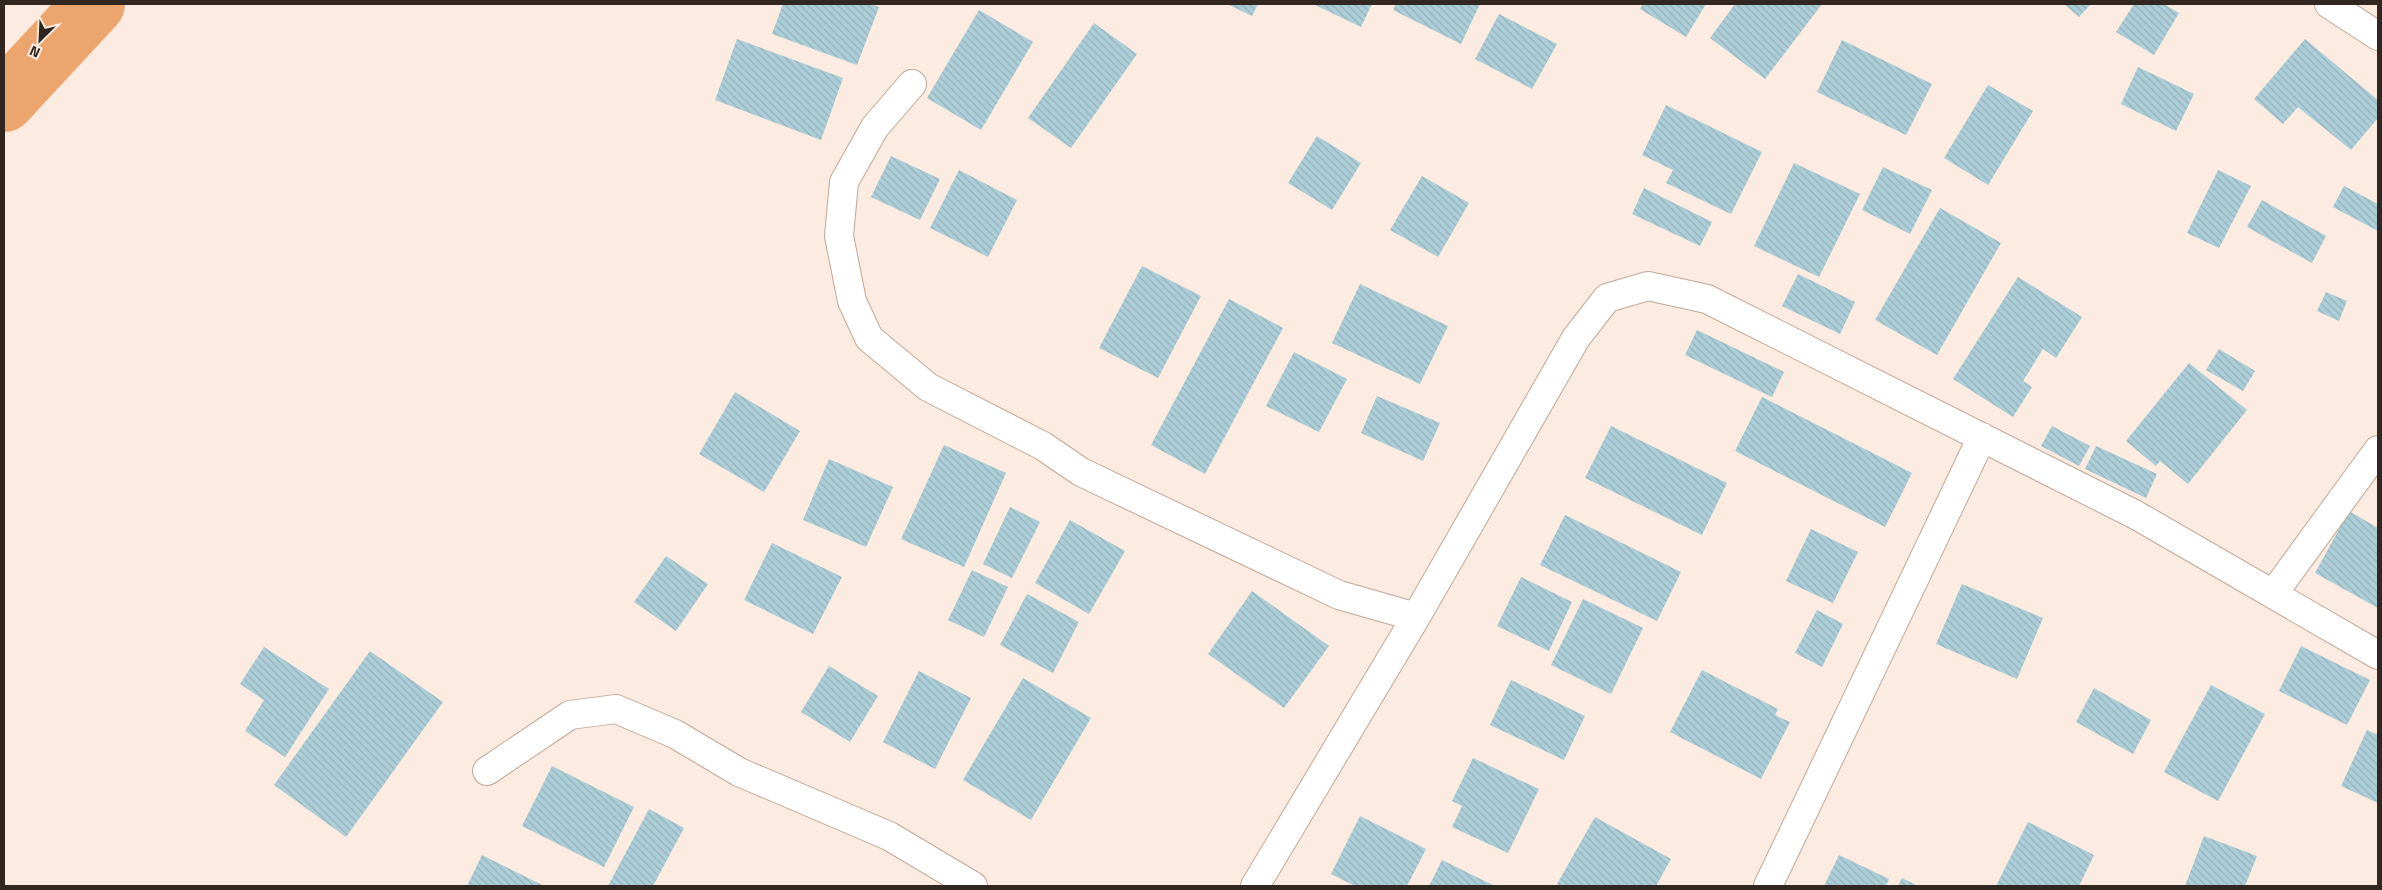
<svg xmlns="http://www.w3.org/2000/svg" width="2382" height="890" font-family="'Titillium Web',sans-serif">
  <defs>
    <pattern id="building-back-hatch" width="6" height="6" patternUnits="userSpaceOnUse" patternTransform="scale(1.25)"><rect width="6" height="6" fill="#acced8"/><path d="M-1 5l2 2M0 0l6 6M5-1l2 2" fill="none" stroke="#94b1b9"/></pattern>
  </defs>
  <rect width="100%" height="100%" fill="#fbebe0"/>
  <g fill="none" stroke-linecap="round" stroke-linejoin="round">
    <path stroke="#eda56e" stroke-width="62" d="M4,101L94,4"/>
  </g>
  <path fill="url(#building-back-hatch)" d="M783,4H870L879,7L857,65L772,34Z
    M1227,4H1258L1252,16Z
    M1313,4H1372L1361,27Z
    M1396,4H1480L1461,44L1393,10Z
    M1643,4H1706L1686,37L1640,9Z
    M1735,4H1822L1765,79L1710,38Z
    M2064,4H2091L2079,17Z
    M2134,4H2164L2179,13L2154,55L2116,32Z
    M979,10L1033,42L981,130L927,98Z
    M1499,14L1557,44L1532,89L1475,59Z
    M1094,23L1137,54L1071,148L1028,118Z
    M737,39L843,78L821,140L715,100Z
    M2305,39L2378,100V118L2351,150L2298,107L2283,124L2254,99Z
    M1842,40L1932,84L1906,135L1817,92Z
    M2138,67L2194,94L2176,131L2121,104Z
    M1988,85L2033,111L1988,185L1944,158Z
    M1666,105L1762,152L1731,214L1666,183L1673,170L1642,155Z
    M1317,136L1361,163L1332,210L1288,183Z
    M891,156L940,179L920,220L871,197Z
    M1794,163L1860,194L1819,277L1754,246Z
    M1883,167L1932,190L1910,234L1862,210Z
    M959,170L1017,200L988,257L930,228Z
    M2218,170L2251,186L2219,248L2187,233Z
    M1422,176L1469,203L1438,257L1390,230Z
    M2344,186L2378,204V231L2333,207Z
    M1644,188L1712,222L1700,246L1632,214Z
    M2262,200L2326,236L2312,263L2247,227Z
    M1940,208L2001,243L1937,355L1875,320Z
    M1142,266L1201,296L1158,378L1099,348Z
    M1798,274L1855,302L1840,334L1782,306Z
    M2018,277L2082,317L2056,358L2043,349L2023,381L2032,387L2013,417L1953,379Z
    M1360,284L1448,326L1420,384L1332,343Z
    M2326,292L2347,301L2339,321L2317,311Z
    M1229,299L1283,328L1205,474L1151,445Z
    M1697,330L1784,372L1772,397L1685,355Z
    M2219,349L2255,371L2243,391L2206,370Z
    M1294,352L1347,379L1319,432L1266,406Z
    M2189,363L2247,410L2188,484L2160,461L2156,466L2126,441Z
    M735,392L800,431L764,492L699,454Z
    M1377,396L1440,423L1423,461L1361,433Z
    M1762,397L1912,473L1885,527L1735,451Z
    M1611,426L1727,483L1702,535L1585,478Z
    M2052,426L2090,446L2079,466L2041,446Z
    M944,445L1006,473L964,567L901,539Z
    M2096,446L2157,474L2146,498L2085,469Z
    M829,459L893,487L866,547L803,520Z
    M1010,507L1040,522L1012,578L983,564Z
    M2349,511L2378,528V608L2315,573Z
    M1565,515L1681,572L1657,621L1540,565Z
    M1070,520L1125,551L1089,614L1035,583Z
    M1811,529L1858,552L1833,603L1786,581Z
    M772,543L842,577L813,634L744,600Z
    M666,556L708,584L676,631L634,602Z
    M972,570L1008,587L984,637L948,620Z
    M1521,577L1572,602L1549,651L1497,626Z
    M1962,584L2043,618L2017,679L1936,644Z
    M1252,591L1329,646L1284,708L1208,654Z
    M1027,594L1079,622L1053,673L1000,645Z
    M1583,599L1643,628L1611,694L1551,665Z
    M1817,610L1843,624L1822,667L1795,653Z
    M2301,646L2370,680L2347,725L2279,691Z
    M264,647L329,689L285,757L245,731L264,700L240,684Z
    M370,651L443,702L346,837L274,785Z
    M829,666L878,696L850,742L801,712Z
    M1702,670L1778,709L1775,715L1790,722L1761,779L1670,732Z
    M919,671L971,698L935,769L883,742Z
    M1023,678L1091,718L1031,820L963,780Z
    M1511,680L1585,716L1564,760L1490,725Z
    M2211,685L2265,714L2218,801L2164,772Z
    M2094,688L2151,720L2133,754L2076,722Z
    M2367,730L2378,735V803L2341,786Z
    M1473,758L1539,789L1508,853L1452,827L1462,806L1452,801Z
    M552,766L634,807L604,867L522,826Z
    M649,809L684,828L653,886H608Z
    M1360,816L1426,849L1407,886H1355L1331,874Z
    M1595,817L1671,859L1656,886H1561L1557,884Z
    M2028,822L2094,855L2079,886H1996Z
    M2204,836L2257,856L2245,886H2185Z
    M482,855L544,886H467Z
    M1839,855L1889,879L1886,886H1824Z
    M1442,860L1495,886H1429Z
    M1902,878L1918,886H1898Z"/>
  <g fill="none" stroke-linecap="round" stroke-linejoin="round">
    <defs>
      <path id="street" d="M2329,4L2378,36
        M912,84L875,127L844,182L839,236L852,301L869,338L928,387L1043,446L1081,472L1339,595L1416,617
        M2273,594L2378,450
        M487,771L570,715L616,709L675,734L739,772L889,836L973,886
        M1255,886L1416,617L1576,338L1607,298L1648,286L1707,299L2136,515L2378,655
        M1768,886L1982,437"/>
    </defs>
    <use href="#street" stroke="#c1a896" stroke-width="30"/>
    <use href="#street" stroke="#fff" stroke-width="28"/>
  </g>
  <rect width="2382" height="890" fill="none" stroke="#312720" stroke-width="10"/>
  <g transform="translate(40 40) rotate(204)" stroke="#fbebe0" stroke-width="4" paint-order="stroke">
  <path d="M0-4L9 19L0 12L-9 19Z" fill="#312720"/>
  <text y="-8" font-size="14" font-weight="bold" text-anchor="middle" fill="#312720">N</text>
  </g>
</svg>
